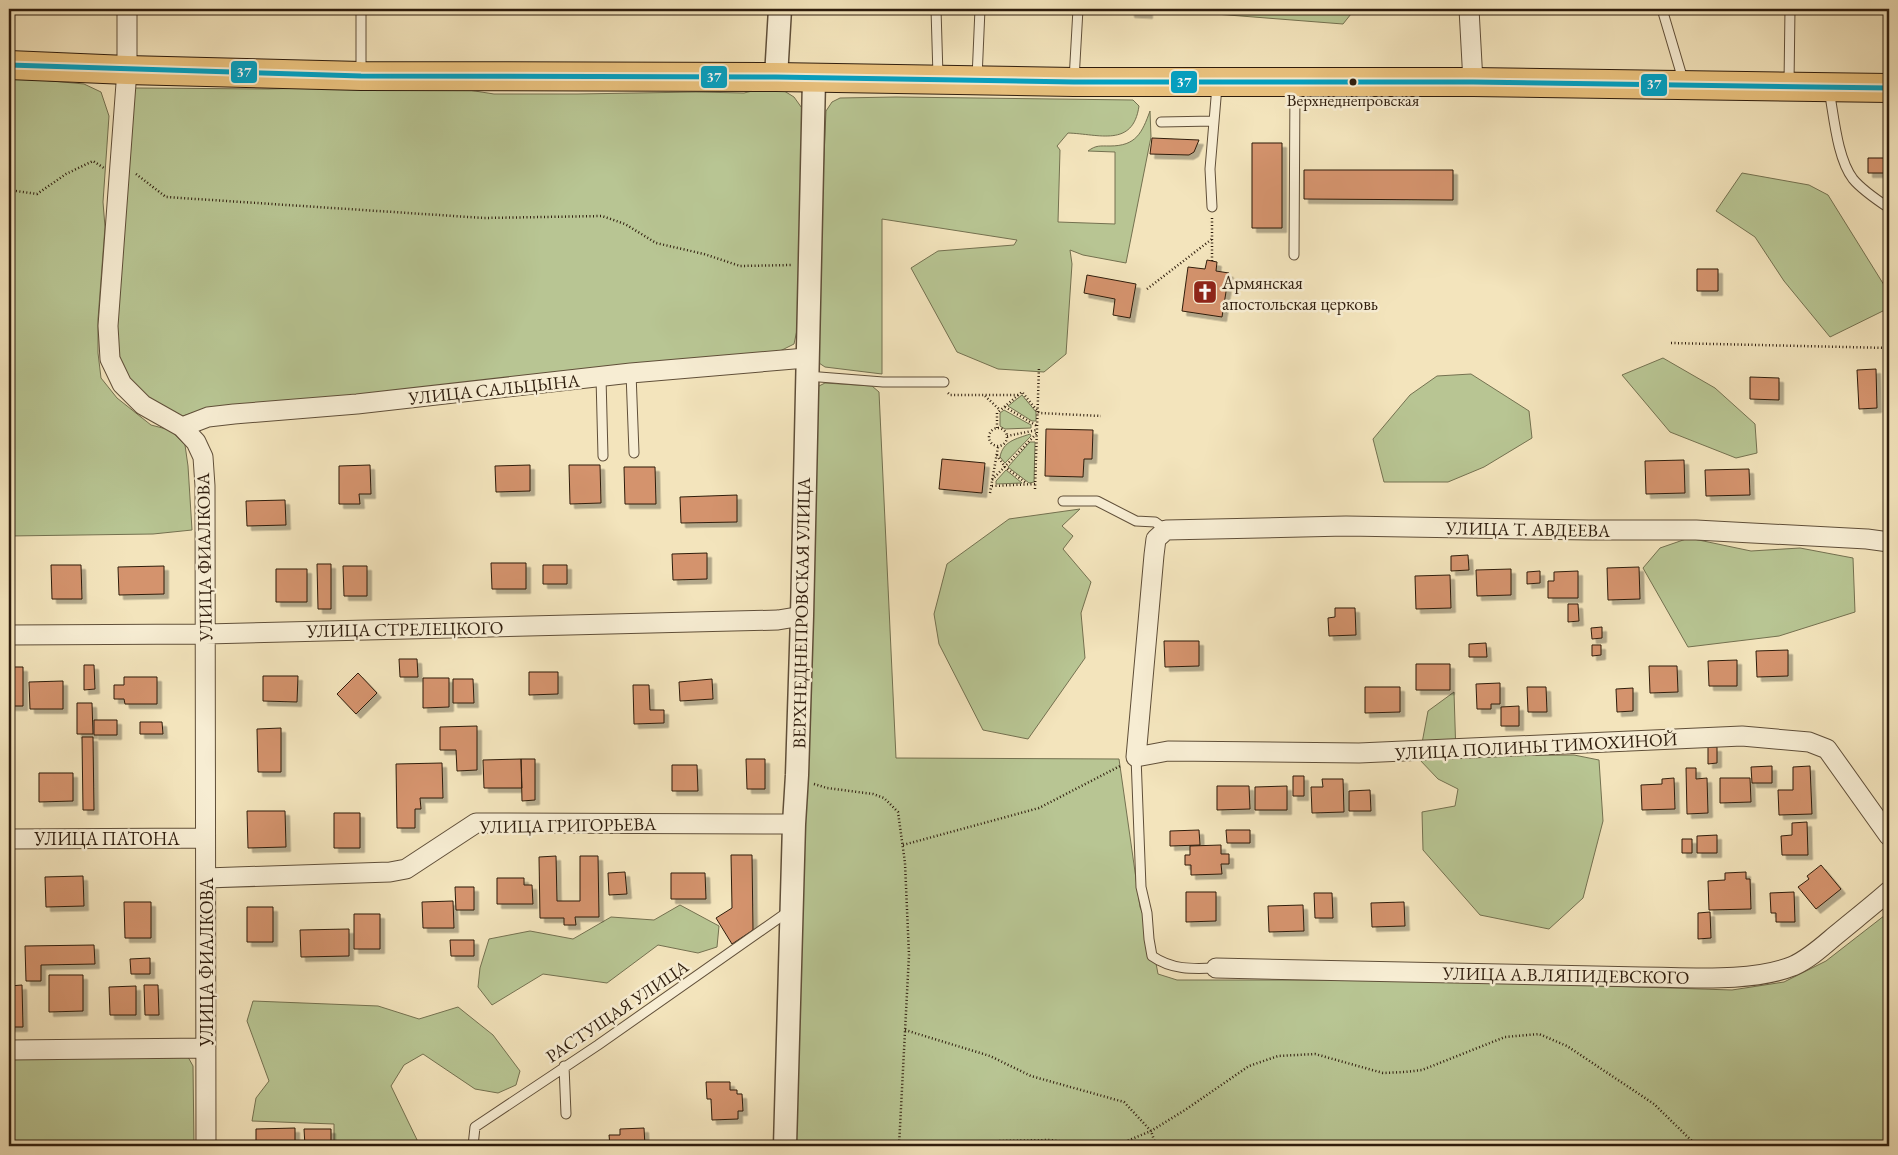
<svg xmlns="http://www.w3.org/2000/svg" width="1898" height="1155" font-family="'EB Garamond',serif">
  <defs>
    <filter id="shadow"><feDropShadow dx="4.5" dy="4.5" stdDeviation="0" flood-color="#0004"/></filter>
  </defs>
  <rect width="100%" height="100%" fill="#f3e4bc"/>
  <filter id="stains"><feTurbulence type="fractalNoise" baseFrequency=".004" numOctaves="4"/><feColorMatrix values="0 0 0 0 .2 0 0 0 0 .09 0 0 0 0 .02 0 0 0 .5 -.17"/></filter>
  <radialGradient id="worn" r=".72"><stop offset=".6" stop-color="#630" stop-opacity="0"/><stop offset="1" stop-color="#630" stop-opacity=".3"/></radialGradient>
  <path fill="#b8c593" stroke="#747150" d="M208,9H291L290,11L253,14Z
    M1177,9H1355L1343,24L1177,11Z
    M9,77L84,84L101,92L109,116L103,202L105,227L98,319V353L101,378L117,398L151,425L170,430L185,445L188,466L192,530L153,534L9,536Z
    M400,86L449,87L494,94H578L696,92L744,93L765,88L781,89L794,97L804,111L797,330L794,344L776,353L192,413L177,418L141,397L115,360L129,97L136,88L268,89Z
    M896,97L1133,100L1139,106C1133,148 1099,134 1068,133L1057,146L1060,150L1058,222L1115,224V152L1088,151C1096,145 1100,146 1110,146C1136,146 1142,133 1150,111L1151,137L1126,263L1083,255L1070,250L1072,264L1066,354L1044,372L998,369L957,352L911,268L938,251L1014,245L1017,240L882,219V374L825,367L819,363L815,356L826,111L832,102L840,98Z
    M1742,173L1809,185L1828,195L1889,293V308L1830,337L1784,281L1755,237L1716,211Z
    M1663,358L1715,388L1755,424L1757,453L1736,458L1670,432L1622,375Z
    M1471,374L1529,411L1532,438L1484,467L1448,482H1384L1373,439L1410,395L1437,376Z
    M825,383L872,386L879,392L896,758L1119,759L1140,907L1150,931L1158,974L1177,980H1418L1732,990L1784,982L1826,961L1889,912V1146H793L815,388Z
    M1022,395L1036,412V421H1032L1008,406Z
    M1004,410L1031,425V428L1005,429L1000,426V413Z
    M1030,434L1031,436L1005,463L1000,457C1003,441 1016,439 1030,434Z
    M1030,442H1035L1034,482L1029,483L1008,467Z
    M1006,470L1022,483L996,484V481Z
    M1080,509L1062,526L1073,536L1063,549L1091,582L1081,613L1085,658L1028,739L983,730L939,644L934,614L947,564L1009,519Z
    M1689,538L1751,551L1800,548L1853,558L1855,612L1779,636L1688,647L1643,568L1660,548Z
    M1454,692L1456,756L1574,755L1599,760L1603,821L1583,898L1549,929L1480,915L1423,850L1422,812L1455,806L1458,789L1438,779L1419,759L1428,711Z
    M680,905L719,926L717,947L698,953L658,945L607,983L543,974L492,1005L478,987L480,968L489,939L530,931L573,939L611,917L654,920Z
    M253,1001L378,1006L419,1019L458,1007L493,1035L520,1071L516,1085L498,1093L475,1089L423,1054L404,1065L391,1086L420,1146H334V1124L252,1121L256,1098L269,1081L247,1021Z
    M9,1055L188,1057L193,1066L194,1146H9Z"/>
  <path fill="#d4936d" stroke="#2f1d0d" filter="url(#shadow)" d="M1130,9H1148V14L1130,13Z
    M1152,138L1199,140L1194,152L1189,155L1150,154Z
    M1252,143H1282V228H1252Z
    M1868,158H1889V173H1868Z
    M1304,170H1453V200L1304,199Z
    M1207,260L1217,262L1216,271L1229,273L1222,317L1182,311L1188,267L1205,269Z
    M1697,269H1718V291H1697Z
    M1087,275L1136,284L1130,318L1113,315L1115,299L1084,293Z
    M1876,369L1877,408L1859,409L1857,370Z
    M1750,377L1779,378V400L1750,399Z
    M1046,429L1093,430L1092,459H1084L1083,477L1045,476Z
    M942,459L985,463L982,493L939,489Z
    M1684,460L1685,493L1646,494L1645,461Z
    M370,465L371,494H359L360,504H339V466Z
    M530,465V491L496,492L495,466Z
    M569,465H600L601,503L570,504Z
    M624,467H655L656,504H625Z
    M1749,469L1750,495L1706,496L1705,470Z
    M737,495V522L681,523L680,497Z
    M285,500L286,525L247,526L246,501Z
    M707,553V579L673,580L672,554Z
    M1468,555L1469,570L1451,571V556Z
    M491,563H526V589H492Z
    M317,564H331V609H318Z
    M51,565H81L82,599H52Z
    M543,565H567V584H543Z
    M164,566V594L119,595L118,567Z
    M343,566H367V596H344Z
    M1639,567L1640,599L1608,600L1607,568Z
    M276,569H307V602H276Z
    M1511,569V595L1477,596L1476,570Z
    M1540,571V583L1527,584V572Z
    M1578,571V598H1548V581H1554V572Z
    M1450,575L1451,608L1416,609L1415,576Z
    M1568,604H1578L1579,621L1568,622Z
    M1335,608H1355L1356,635L1329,636L1328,618L1335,617Z
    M1602,627V638L1592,639L1591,628Z
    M1164,641H1199V666L1165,667Z
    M1486,643L1487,657H1469V644Z
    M1592,645H1601V655L1592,656Z
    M1788,650V676L1757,677L1756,651Z
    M399,659H417L418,677H400Z
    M1737,660V686H1709L1708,661Z
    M1416,664H1450V690H1416Z
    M84,665H94L95,689L84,690Z
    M1649,666H1677L1678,692L1650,693Z
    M10,667H23V706H11Z
    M529,672H558V694L529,695Z
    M358,673L377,693L356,714L337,694Z
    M263,676H298L297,702L263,701Z
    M124,677H157V704H125L124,699H114V685H124Z
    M423,678H449V707L423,708Z
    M453,679H473L474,703H453Z
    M712,679L713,699L680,701L679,682Z
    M63,681V709H30L29,682Z
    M1500,683V704H1491V709H1477L1476,684Z
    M633,685H649L650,710H664V723L634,724Z
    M1365,687H1400V712L1365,713Z
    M1527,687H1546L1547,712H1528Z
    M1633,688V711L1617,712L1616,689Z
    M77,703H92L93,734H77Z
    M1519,706V726H1501V707Z
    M94,720H117V735H94Z
    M140,722H162L163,734H140Z
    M477,726V770L457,771L456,750H440V727Z
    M281,728V772H258L257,729Z
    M82,737H93L94,810H83Z
    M1708,747H1717V763L1708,764Z
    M521,759L522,788H484L483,760Z
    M521,759H535V800L522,801Z
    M746,759H765V789H747Z
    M442,763L443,798H420L421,809H415V828H397L396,764Z
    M672,765H697L698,791H672Z
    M1772,766V783H1752L1751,767Z
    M1810,766L1812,814L1779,815L1778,790H1793V767Z
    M1686,768H1696V779L1707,778L1708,813L1687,814Z
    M39,773H73V801L39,802Z
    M1293,776H1304V796H1293Z
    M1674,778L1675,809L1642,810L1641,785L1662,784V779Z
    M1720,778H1750L1751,802L1720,803Z
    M1322,779H1343L1344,812L1312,813L1311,787H1323Z
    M1217,786H1249L1250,809L1217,810Z
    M1287,786V810H1255V787Z
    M1370,790L1371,811H1349V791Z
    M247,811H285L286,847L248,848Z
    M334,813H360V848H334Z
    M1807,822L1808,855H1782L1781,836L1792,835V823Z
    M1199,830L1200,845L1170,846V831Z
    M1226,830H1250V843H1227Z
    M1717,835V853H1697V836Z
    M1682,839H1692V853H1682Z
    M1221,845V854H1229V864H1221L1222,874L1191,875V865H1185V855H1190V846Z
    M731,855H752L753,930L732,944L716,918L732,908Z
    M556,856L557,901H580V856H598L599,917H575L576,925H564V918H540L539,857Z
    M1821,865L1841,889L1816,909L1798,887L1809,879L1807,876Z
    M625,872L627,894L609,895L608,873Z
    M1746,872V879H1750L1751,909L1709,910L1708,881L1725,880V873Z
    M671,873H705L706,899H671Z
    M83,876L84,906L46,907L45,877Z
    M497,878H524V885H532L533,904H497Z
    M455,887H474V910H456Z
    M1186,892H1216V921L1186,922Z
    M1794,892L1795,922H1776V913H1771L1770,893Z
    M1314,893H1332L1333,918H1315Z
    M453,901L454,928H423L422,902Z
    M124,902H151V938H125Z
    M1404,902L1405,926L1372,927L1371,903Z
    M1303,905L1304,931L1269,932L1268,906Z
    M247,907H273V942H247Z
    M1710,912L1711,938L1698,939V913Z
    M354,914H380V949H354Z
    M349,929V956L301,957L300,930Z
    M450,940H474V956H451Z
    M94,945L95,964L41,965V981H26L25,946Z
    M150,958V974H131L130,959Z
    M49,975H83V1011L49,1012Z
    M22,985L23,1027H9V986Z
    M144,985H158L159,1015H145Z
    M136,986V1015H110L109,987Z
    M706,1082H730V1090H737V1094H742L743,1111H738V1119L712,1120L711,1099H707Z
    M295,1128V1144L256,1145V1129Z
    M644,1128L645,1146H610L609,1135H620V1129Z
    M304,1129H331V1146H305Z"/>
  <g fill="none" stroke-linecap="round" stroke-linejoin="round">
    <defs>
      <path id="service" d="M936,9L938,76
        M1662,9L1684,83
        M361,73V9
        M977,78L980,9
        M1074,80L1078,9
        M1789,83L1790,9
        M1829,90C1834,116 1837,158 1853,179C1862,190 1877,200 1889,208
        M1161,122L1214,121
        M1212,207L1210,169L1217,86
        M1294,255L1295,84
        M631,373L634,453
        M807,376L883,382H944
        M601,377L603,456
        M1063,501H1097L1136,521L1155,522L1166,530
        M1136,757L1141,887L1147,913L1149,939L1152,956C1172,970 1192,969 1216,968
        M564,1066L566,1114
        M473,1146L475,1127L598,1045L789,911"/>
      <path id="minor" d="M127,9V70L108,326L110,359L122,384L143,405L182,427L196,442L203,457L205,486L206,1146
        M1469,9L1473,82
        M182,427L208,417L234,414L357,404L631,373L806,358
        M1889,542L1867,539L1696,530H1589L1346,526L1166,530L1156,539L1154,555L1136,757L1168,751L1359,753L1742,736L1809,742L1827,749L1889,836
        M9,635L206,634L778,620L802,616
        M9,839L205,838
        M206,878L390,872L406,869L476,823L794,824
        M1216,968L1642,977C1687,977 1750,983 1793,966C1809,959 1823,946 1836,935C1854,920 1872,906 1889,891
        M9,1050L206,1048"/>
      <path id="tertiary" d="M776,77L780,9
        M785,1146L794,824L797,775L802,616L814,79"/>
      <path id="primary" d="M9,65L127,70L361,76L776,77L1074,82H1473L1889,88"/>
    </defs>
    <use href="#service" stroke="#604f39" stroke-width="11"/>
    <use href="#minor" stroke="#604f39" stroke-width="21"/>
    <use href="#tertiary" stroke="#604f39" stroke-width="25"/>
    <use href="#primary" stroke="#2f1d0d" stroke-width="30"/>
    <path stroke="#2f1d0d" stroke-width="2.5" stroke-dasharray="1 2.5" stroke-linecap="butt" d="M136,174L166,197L484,218L602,216L625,224L656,243L704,254L740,266L792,265
      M9,190L37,194L66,174L93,161L104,168
      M1212,261V217
      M1147,289L1212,239
      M1671,343L1889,348
      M948,393L950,395H1019
      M985,396L1000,410
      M1005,407L1037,426
      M997,428V413L1022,392L1039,413L1101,416
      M989 437a9 9 0 1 1 18 0a9 9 0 1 1-18 0Z
      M1007,436L1037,430
      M997,455L1005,467L1026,483
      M992,480L1037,433
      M992,486L1035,484
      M1035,489L1039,367
      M990,493L998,447
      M814,784L827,788L873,794L884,798L898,812L905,863L909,955L899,1146
      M903,845L1039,808L1122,765
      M905,1030L990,1056L1031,1076L1124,1102L1151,1131L1156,1146
      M979,1146L998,1141L1050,1140L1099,1146L1127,1141L1151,1131L1185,1110L1249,1066L1278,1056L1315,1054L1383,1073L1405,1072L1422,1070L1505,1037L1539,1034L1567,1046L1654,1104L1697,1146"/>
    <use href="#service" stroke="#f7edd3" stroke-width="9"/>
    <use href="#minor" stroke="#f7edd3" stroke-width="19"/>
    <use href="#tertiary" stroke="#f7edd3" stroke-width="22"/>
    <use href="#primary" stroke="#eac27e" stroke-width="28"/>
    <defs>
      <path id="bus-1" d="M9,65L361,76L776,77L1074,82H1473L1889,88"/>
    </defs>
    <use href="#bus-1" stroke="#f7edd3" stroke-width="9"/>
    <use href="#bus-1" stroke="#02a2c4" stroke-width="5"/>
  </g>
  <defs>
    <symbol id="church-square" viewBox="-11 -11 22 22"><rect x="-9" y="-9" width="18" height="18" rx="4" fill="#8f2418" stroke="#f7edd3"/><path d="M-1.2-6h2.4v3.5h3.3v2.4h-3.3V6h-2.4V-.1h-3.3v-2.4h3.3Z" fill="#fff"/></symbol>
  </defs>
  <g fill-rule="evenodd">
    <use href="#church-square" x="1191" y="278" width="28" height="28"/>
  </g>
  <circle fill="#2f1d0d" stroke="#f7edd3" stroke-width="2" cx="1353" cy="82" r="4.5"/>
  <g text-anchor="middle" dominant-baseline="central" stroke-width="5" stroke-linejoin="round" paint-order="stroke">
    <g font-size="17" fill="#2f1d0d" stroke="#f7edd3">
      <text x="1353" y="100">Верхнеднепровская</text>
    </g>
    <g font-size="18" fill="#2f1d0d" stroke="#f7edd3" text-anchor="start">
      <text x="1222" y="282">Армянская<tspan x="1222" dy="21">апостольская церковь</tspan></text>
    </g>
    <g font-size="18" fill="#2f1d0d" stroke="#f7edd3">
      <text transform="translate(494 389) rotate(-6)">УЛИЦА САЛЬЦЫНА</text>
      <text transform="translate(1528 529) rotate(1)">УЛИЦА Т. АВДЕЕВА</text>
      <text transform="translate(204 557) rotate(-91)">УЛИЦА ФИАЛКОВА</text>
      <text transform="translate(801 613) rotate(-89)">ВЕРХНЕДНЕПРОВСКАЯ УЛИЦА</text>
      <text transform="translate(405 629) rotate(-1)">УЛИЦА СТРЕЛЕЦКОГО</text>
      <text transform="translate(1536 746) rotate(-3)">УЛИЦА ПОЛИНЫ ТИМОХИНОЙ</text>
      <text transform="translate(568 825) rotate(-1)">УЛИЦА ГРИГОРЬЕВА</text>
      <text x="107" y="838">УЛИЦА ПАТОНА</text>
      <text transform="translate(206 962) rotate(-90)">УЛИЦА ФИАЛКОВА</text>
      <text transform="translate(1566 975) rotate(1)">УЛИЦА А.В.ЛЯПИДЕВСКОГО</text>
      <text transform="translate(617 1011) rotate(-34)">РАСТУЩАЯ УЛИЦА</text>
    </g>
  </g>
  <g stroke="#f7edd3" stroke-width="2">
    <rect x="230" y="60" width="28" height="24" rx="5" fill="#02a2c4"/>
    <rect x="700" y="65" width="28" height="24" rx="5" fill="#02a2c4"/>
    <rect x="1170" y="70" width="28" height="24" rx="5" fill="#02a2c4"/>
    <rect x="1640" y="73" width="28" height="24" rx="5" fill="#02a2c4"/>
  </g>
  <g font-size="14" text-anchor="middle" font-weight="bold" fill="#fff">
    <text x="244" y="77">37</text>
    <text x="714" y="82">37</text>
    <text x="1184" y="87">37</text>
    <text x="1654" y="89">37</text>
  </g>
  <rect width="1898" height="1155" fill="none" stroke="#f3e4bc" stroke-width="30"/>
  <rect x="10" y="10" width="1878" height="1135" fill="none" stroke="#2f1d0d" stroke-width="2.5"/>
  <rect x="15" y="15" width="1868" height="1125" fill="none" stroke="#2f1d0d"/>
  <rect width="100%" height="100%" filter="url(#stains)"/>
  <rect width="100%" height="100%" fill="url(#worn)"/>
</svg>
